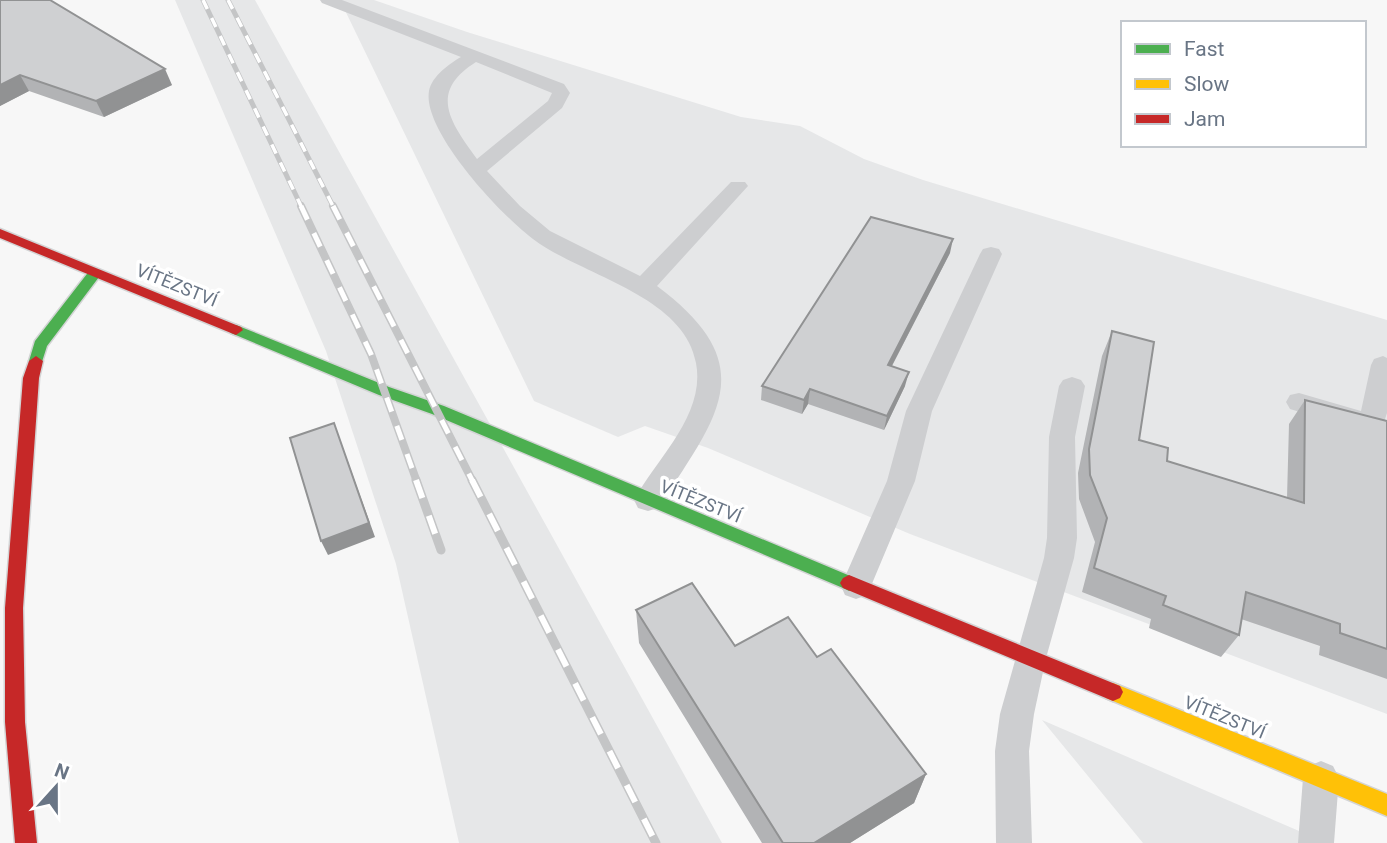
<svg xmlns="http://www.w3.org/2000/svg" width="1387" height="843" font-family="Roboto,sans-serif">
  <rect width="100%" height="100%" fill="#f7f7f7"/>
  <path fill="#e6e7e8" d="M175,0H255L722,843H459L396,564L326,351Z
    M340,0H374L467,32L741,117L800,126L864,159L923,180L1387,320V714L910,534L708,448L645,426L618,437L534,401Z
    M1042,720L1327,843H1143Z"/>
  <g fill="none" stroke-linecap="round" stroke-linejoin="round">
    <defs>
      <path id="fast" d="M95,269L102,273L47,346L41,365H31L29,361L35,341L90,270Z
        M236,325L389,387L444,406L855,578L858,583L855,588L849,591L843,588L432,414L379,395L231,333L229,330L231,327Z"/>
      <path id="slow" d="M1113,683L1387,794V816L1106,698L1103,692L1106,686Z"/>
      <path id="jam" d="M0,229L241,327L243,330L236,335L231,333L0,238Z
        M36,356L43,361L39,378L23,608L25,722L37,843H15L5,722V608L23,378L29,361Z
        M849,575L1120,686L1123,692L1120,698L1113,701L843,588L840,583L843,578Z"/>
    </defs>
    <use href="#fast" stroke="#d3d4d5" stroke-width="3"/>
    <use href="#slow" stroke="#d3d4d5" stroke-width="3"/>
    <use href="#jam" stroke="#d3d4d5" stroke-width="3"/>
    <path fill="#cdced0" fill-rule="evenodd" d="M320,0H342L564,84L570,93L562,108L487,171L520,206L550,231L640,276L731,182H745L748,186L657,286C764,366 718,416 658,508L648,511L638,508L634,500C656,459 706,415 696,363C684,295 580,275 533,239C502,216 422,131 429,91C432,76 449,64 461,57L322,3ZM476,62L552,93L548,101L477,159C450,122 428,92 476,62Z
      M991,247L999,249L1002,254L932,411L915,481L871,586L867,595L856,599L845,595L841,586L887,481L906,411L980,254L983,249Z
      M1383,356L1387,358V413L1381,431L1372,434L1290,409L1286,402L1290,395L1299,393L1361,411L1371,365L1374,359Z
      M1072,377L1081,380L1085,386L1075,437L1077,538L1074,558L1046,658L1034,714L1029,751L1032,843H996L995,751L1000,714L1044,558L1047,538L1049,437L1059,386L1063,380Z
      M1321,761L1333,766L1339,778L1334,843H1298L1303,778L1309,766Z"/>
    <use href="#fast" fill="#4caf50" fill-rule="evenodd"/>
    <use href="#slow" fill="#ffc107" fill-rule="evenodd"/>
    <use href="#jam" fill="#c62828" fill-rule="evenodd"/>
    <defs>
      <path id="rail-far2" d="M203,0L302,208
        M228,0L334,208"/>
      <path id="rail-far1" d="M301,206L371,354L417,482
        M333,206L473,482"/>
      <path id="rail" d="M416,480L441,550
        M472,480L656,843"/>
    </defs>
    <use href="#rail-far2" stroke="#c4c5c6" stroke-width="5"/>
    <use href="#rail-far1" stroke="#c4c5c6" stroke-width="8"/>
    <use href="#rail" stroke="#c4c5c6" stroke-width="9"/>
    <use href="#rail-far2" stroke="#fff" stroke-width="3.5" stroke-dasharray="10" stroke-linecap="butt"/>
    <use href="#rail-far1" stroke="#fff" stroke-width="5" stroke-dasharray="15" stroke-linecap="butt"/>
    <use href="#rail" stroke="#fff" stroke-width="6" stroke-dasharray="19" stroke-linecap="butt"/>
  </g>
  <path fill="#b2b3b5" d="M0,0L172,85L104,117L29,91L0,106Z
    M950,253L892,366L905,386L884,430L808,404L802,414L761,400L762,386Z
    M1112,331L1139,440L1167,461L1287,498L1289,424L1305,400L1387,421V679L1319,655L1320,646L1241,619L1239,635L1221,657L1149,628L1151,619L1082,592L1095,542L1079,499L1078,473L1102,356Z
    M636,610L735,646L817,657L926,774L914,803L850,843H762L639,643Z"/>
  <path fill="#919293" d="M165,69L172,85L104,117L96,101Z
    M20,75L29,91L0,106V85Z
    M953,239L950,253L885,379L888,365Z
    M909,372L905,386L884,430L887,416Z
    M810,389L808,404L802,414L804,400Z
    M339,437L375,537L328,555L321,541Z
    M926,774L914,803L850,843H814Z"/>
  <path fill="#cfd0d2" stroke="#919293" stroke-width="2" d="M0,0H50L165,69L96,101L20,75L0,85Z
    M871,217L953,239L888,365L909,372L887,416L810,389L804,400L762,386Z
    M1112,331L1154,342L1139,440L1168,448L1167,461L1304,503L1305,400L1387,421V649L1340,633V624L1246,592L1239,635L1163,605L1166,596L1094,568L1107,518L1090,475L1089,449Z
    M334,423L369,523L321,541L290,438Z
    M692,583L735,646L788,617L817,657L831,649L926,774L814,843H783L636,610Z"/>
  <g text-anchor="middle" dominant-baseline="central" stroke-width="7" stroke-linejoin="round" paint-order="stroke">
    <g font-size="18" fill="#697585" stroke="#fff">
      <text transform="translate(177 285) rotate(22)">VÍTĚZSTVÍ</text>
      <text transform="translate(701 501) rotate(22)">VÍTĚZSTVÍ</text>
      <text transform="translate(1225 717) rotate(22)">VÍTĚZSTVÍ</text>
    </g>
  </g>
  <rect x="1121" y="21" width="245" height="126" fill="#ffffff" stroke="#c3c8ce" stroke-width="2"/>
  <rect x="1135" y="44" width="35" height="10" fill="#4caf50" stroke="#c3c8ce" stroke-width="2"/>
  <text x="1184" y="56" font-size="21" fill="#697585">Fast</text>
  <rect x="1135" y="79" width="35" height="10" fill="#ffc107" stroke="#c3c8ce" stroke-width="2"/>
  <text x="1184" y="91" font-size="21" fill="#697585">Slow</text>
  <rect x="1135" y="114" width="35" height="10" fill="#c62828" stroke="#c3c8ce" stroke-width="2"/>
  <text x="1184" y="126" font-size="21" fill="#697585">Jam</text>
  <g transform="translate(56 787) rotate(21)" stroke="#ffffff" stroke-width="5" paint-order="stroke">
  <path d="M0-5L12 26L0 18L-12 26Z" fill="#697585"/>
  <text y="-10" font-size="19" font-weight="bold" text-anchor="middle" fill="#697585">N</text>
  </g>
</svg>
